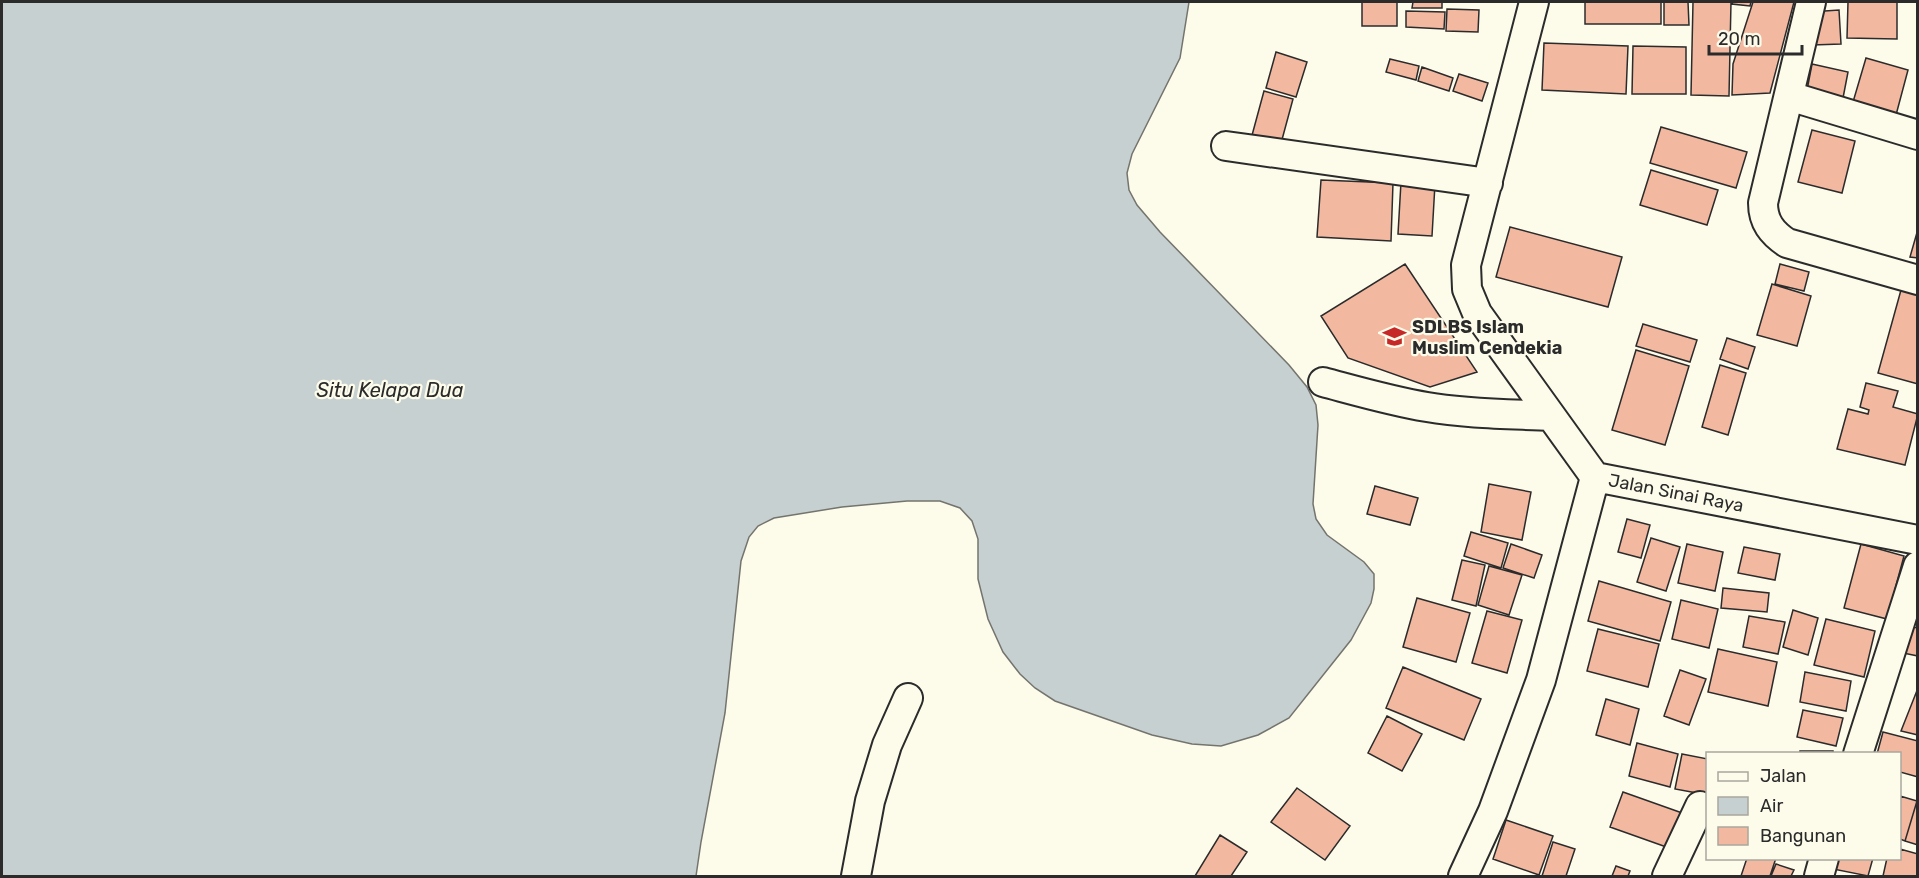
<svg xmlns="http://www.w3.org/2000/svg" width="1919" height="878" font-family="Rubik,sans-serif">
  <rect width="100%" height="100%" fill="#fdfbea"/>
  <path fill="#c7d0d0" stroke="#74746e" stroke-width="1.5" d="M2,2H1189L1180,58L1132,154L1127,173L1129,190L1137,205L1160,232L1289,365L1307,387L1316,405L1318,425L1313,504L1316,519L1327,535L1364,562L1374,574V589L1371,603L1351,640L1289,718L1258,735L1221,746L1192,744L1152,735L1055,701L1035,688L1020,674L1003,652L988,619L978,579V539L972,521L960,508L940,501H907L842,507L774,518L758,526L749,537L741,561L725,713L701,842L696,876H2Z"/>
  <path fill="#f2b8a0" stroke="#2b2b2b" stroke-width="1.5" d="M1362,2H1397V26H1362Z
    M1413,2H1442V8H1412Z
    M1585,2H1661V24H1585Z
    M1664,2H1688L1689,25H1664Z
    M1693,2H1731L1729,96L1691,95Z
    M1733,2H1751L1750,6L1732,4Z
    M1753,2H1794L1770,93L1732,95L1733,64Z
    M1848,2H1897V39L1847,38Z
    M1447,9L1479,10L1478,32L1446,31Z
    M1839,10L1841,44L1812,45L1810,12Z
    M1406,11L1445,12L1444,29L1406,27Z
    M1544,43L1628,46L1626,94L1542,90Z
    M1633,46L1686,47V94H1632Z
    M1276,52L1307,62L1296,97L1266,88Z
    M1866,58L1908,70L1896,115L1853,102Z
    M1390,59L1419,66L1416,80L1386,72Z
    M1812,64L1848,72L1843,98L1807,90Z
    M1422,67L1453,78L1449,91L1418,81Z
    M1459,74L1488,83L1482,101L1453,91Z
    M1264,91L1293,99L1280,147L1251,139Z
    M1661,127L1747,152L1736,188L1650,163Z
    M1812,130L1855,141L1842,193L1798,182Z
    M1651,170L1718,190L1707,225L1640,205Z
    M1321,180L1393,183L1391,241L1317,237Z
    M1401,182L1435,184L1432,236L1398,234Z
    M1510,227L1622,257L1608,307L1496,277Z
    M1918,229V258L1910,257Z
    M1405,264L1477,372L1430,387L1348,358L1321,316Z
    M1780,264L1809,272L1804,291L1775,284Z
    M1772,284L1811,296L1797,346L1757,335Z
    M1901,290L1918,295V384L1878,373Z
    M1643,324L1697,340L1690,362L1636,346Z
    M1727,338L1755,347L1748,369L1720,359Z
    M1636,350L1689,366L1665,445L1612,430Z
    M1720,365L1746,373L1728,435L1702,427Z
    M1866,383L1898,391L1893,407L1918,414L1905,465L1837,449L1848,409L1868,414L1869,410L1860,407Z
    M1489,484L1531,492L1522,540L1481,532Z
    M1375,486L1418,498L1410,525L1367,514Z
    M1627,519L1650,525L1641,558L1618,552Z
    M1471,532L1508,543L1501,568L1464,556Z
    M1651,538L1680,547L1666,591L1637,582Z
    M1511,544L1542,555L1534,578L1503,568Z
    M1687,544L1723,552L1715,591L1678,583Z
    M1861,544L1904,556L1887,619L1844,608Z
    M1744,547L1780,554L1775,580L1738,573Z
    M1462,560L1485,565L1476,606L1452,600Z
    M1489,566L1522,575L1509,615L1478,605Z
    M1599,581L1671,602L1660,641L1588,621Z
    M1723,588L1769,593L1767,612L1721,608Z
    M1417,598L1470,613L1456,662L1403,647Z
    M1681,600L1718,609L1709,648L1672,639Z
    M1793,610L1818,618L1808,655L1783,647Z
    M1487,611L1522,620L1507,673L1472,663Z
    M1749,616L1785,622L1778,654L1743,647Z
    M1826,619L1875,631L1864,677L1814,665Z
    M1903,625L1918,628V656L1898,652Z
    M1598,629L1659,644L1648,687L1587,671Z
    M1718,649L1777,662L1768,706L1708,692Z
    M1403,667L1481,699L1464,740L1386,708Z
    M1680,670L1706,679L1689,725L1664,716Z
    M1805,672L1851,681L1846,711L1800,702Z
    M1918,688V735L1901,731Z
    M1606,699L1639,709L1630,745L1596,735Z
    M1803,710L1843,718L1836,746L1797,737Z
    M1387,716L1422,734L1402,771L1368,753Z
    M1883,732L1918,741V777L1900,772V754H1877Z
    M1637,743L1678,754L1670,787L1629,776Z
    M1800,751H1833V754H1800Z
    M1682,754L1708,759V795L1675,789Z
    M1297,788L1350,826L1325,860L1271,822Z
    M1623,792L1685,814L1672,849L1610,827Z
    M1900,796L1917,801L1905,841L1900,839Z
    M1917,801H1918V845L1905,841Z
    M1506,820L1553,836L1539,875L1493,859Z
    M1220,835L1247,852L1231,876H1195Z
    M1553,842L1575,849L1566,876H1542Z
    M1900,849L1918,854V876H1883L1887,858H1900Z
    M1747,858H1776L1770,876H1741Z
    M1836,858H1873L1868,876L1833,869Z
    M1776,864L1794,870L1791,876H1771Z
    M1616,866L1630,871L1628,876H1612Z"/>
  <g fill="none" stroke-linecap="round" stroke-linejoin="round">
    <defs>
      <path id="minor" d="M1534,2L1466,265L1467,289L1477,313L1595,477L1918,540
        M1811,2L1763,203C1763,222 1772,233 1787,243L1918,280
        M1789,96L1918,135
        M1226,146L1488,183
        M1323,382C1357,391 1391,401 1427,407C1467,414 1510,414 1551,416
        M1858,754L1918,566
        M856,876L870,801L887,745L908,698
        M1463,876L1493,811L1541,680L1595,477
        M1667,876L1700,806
        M1819,876L1824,858"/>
    </defs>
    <use href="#minor" stroke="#2b2b2b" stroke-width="32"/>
    <use href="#minor" stroke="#fdfbea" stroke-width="28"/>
  </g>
  <defs>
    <symbol id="school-bare" viewBox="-9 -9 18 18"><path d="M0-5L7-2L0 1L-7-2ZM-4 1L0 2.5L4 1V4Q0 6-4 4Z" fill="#c62828" stroke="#fdfbea" stroke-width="2.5" paint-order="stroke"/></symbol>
  </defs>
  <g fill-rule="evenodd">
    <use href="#school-bare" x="1378" y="320" width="33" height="33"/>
  </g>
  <g text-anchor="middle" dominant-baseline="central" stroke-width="4.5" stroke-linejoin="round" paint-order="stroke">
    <g font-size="18" font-weight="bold" fill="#2b2b2b" stroke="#fdfbea" text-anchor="start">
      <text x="1412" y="327">SDLBS Islam<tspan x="1412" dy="21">Muslim Cendekia</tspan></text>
    </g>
    <g font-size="18" fill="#2b2b2b" stroke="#fdfbea">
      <text transform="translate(1676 493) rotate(11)">Jalan Sinai Raya</text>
    </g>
    <g font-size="20" font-style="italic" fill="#2b2b2b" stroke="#fdfbea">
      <text x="390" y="390">Situ Kelapa Dua</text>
    </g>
  </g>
  <rect width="1919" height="878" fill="none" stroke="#2b2b2b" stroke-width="6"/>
  <rect x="1706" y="752" width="195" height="108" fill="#fdfbea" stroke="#a9a89e" stroke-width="1.5"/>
  <rect x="1718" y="772" width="30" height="9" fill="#fdfbea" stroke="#a9a89e" stroke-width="1.5"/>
  <text x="1760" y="782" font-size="18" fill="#2b2b2b">Jalan</text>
  <rect x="1718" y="797" width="30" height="18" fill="#c7d0d0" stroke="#a9a89e" stroke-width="1.5"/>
  <text x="1760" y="812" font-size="18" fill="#2b2b2b">Air</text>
  <rect x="1718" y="827" width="30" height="18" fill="#f2b8a0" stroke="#a9a89e" stroke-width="1.5"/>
  <text x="1760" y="842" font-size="18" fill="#2b2b2b">Bangunan</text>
  <path d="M1709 45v9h93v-9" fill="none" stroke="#2b2b2b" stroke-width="3"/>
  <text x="1718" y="45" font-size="18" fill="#2b2b2b" stroke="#fdfbea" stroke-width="4.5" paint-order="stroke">20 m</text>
</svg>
